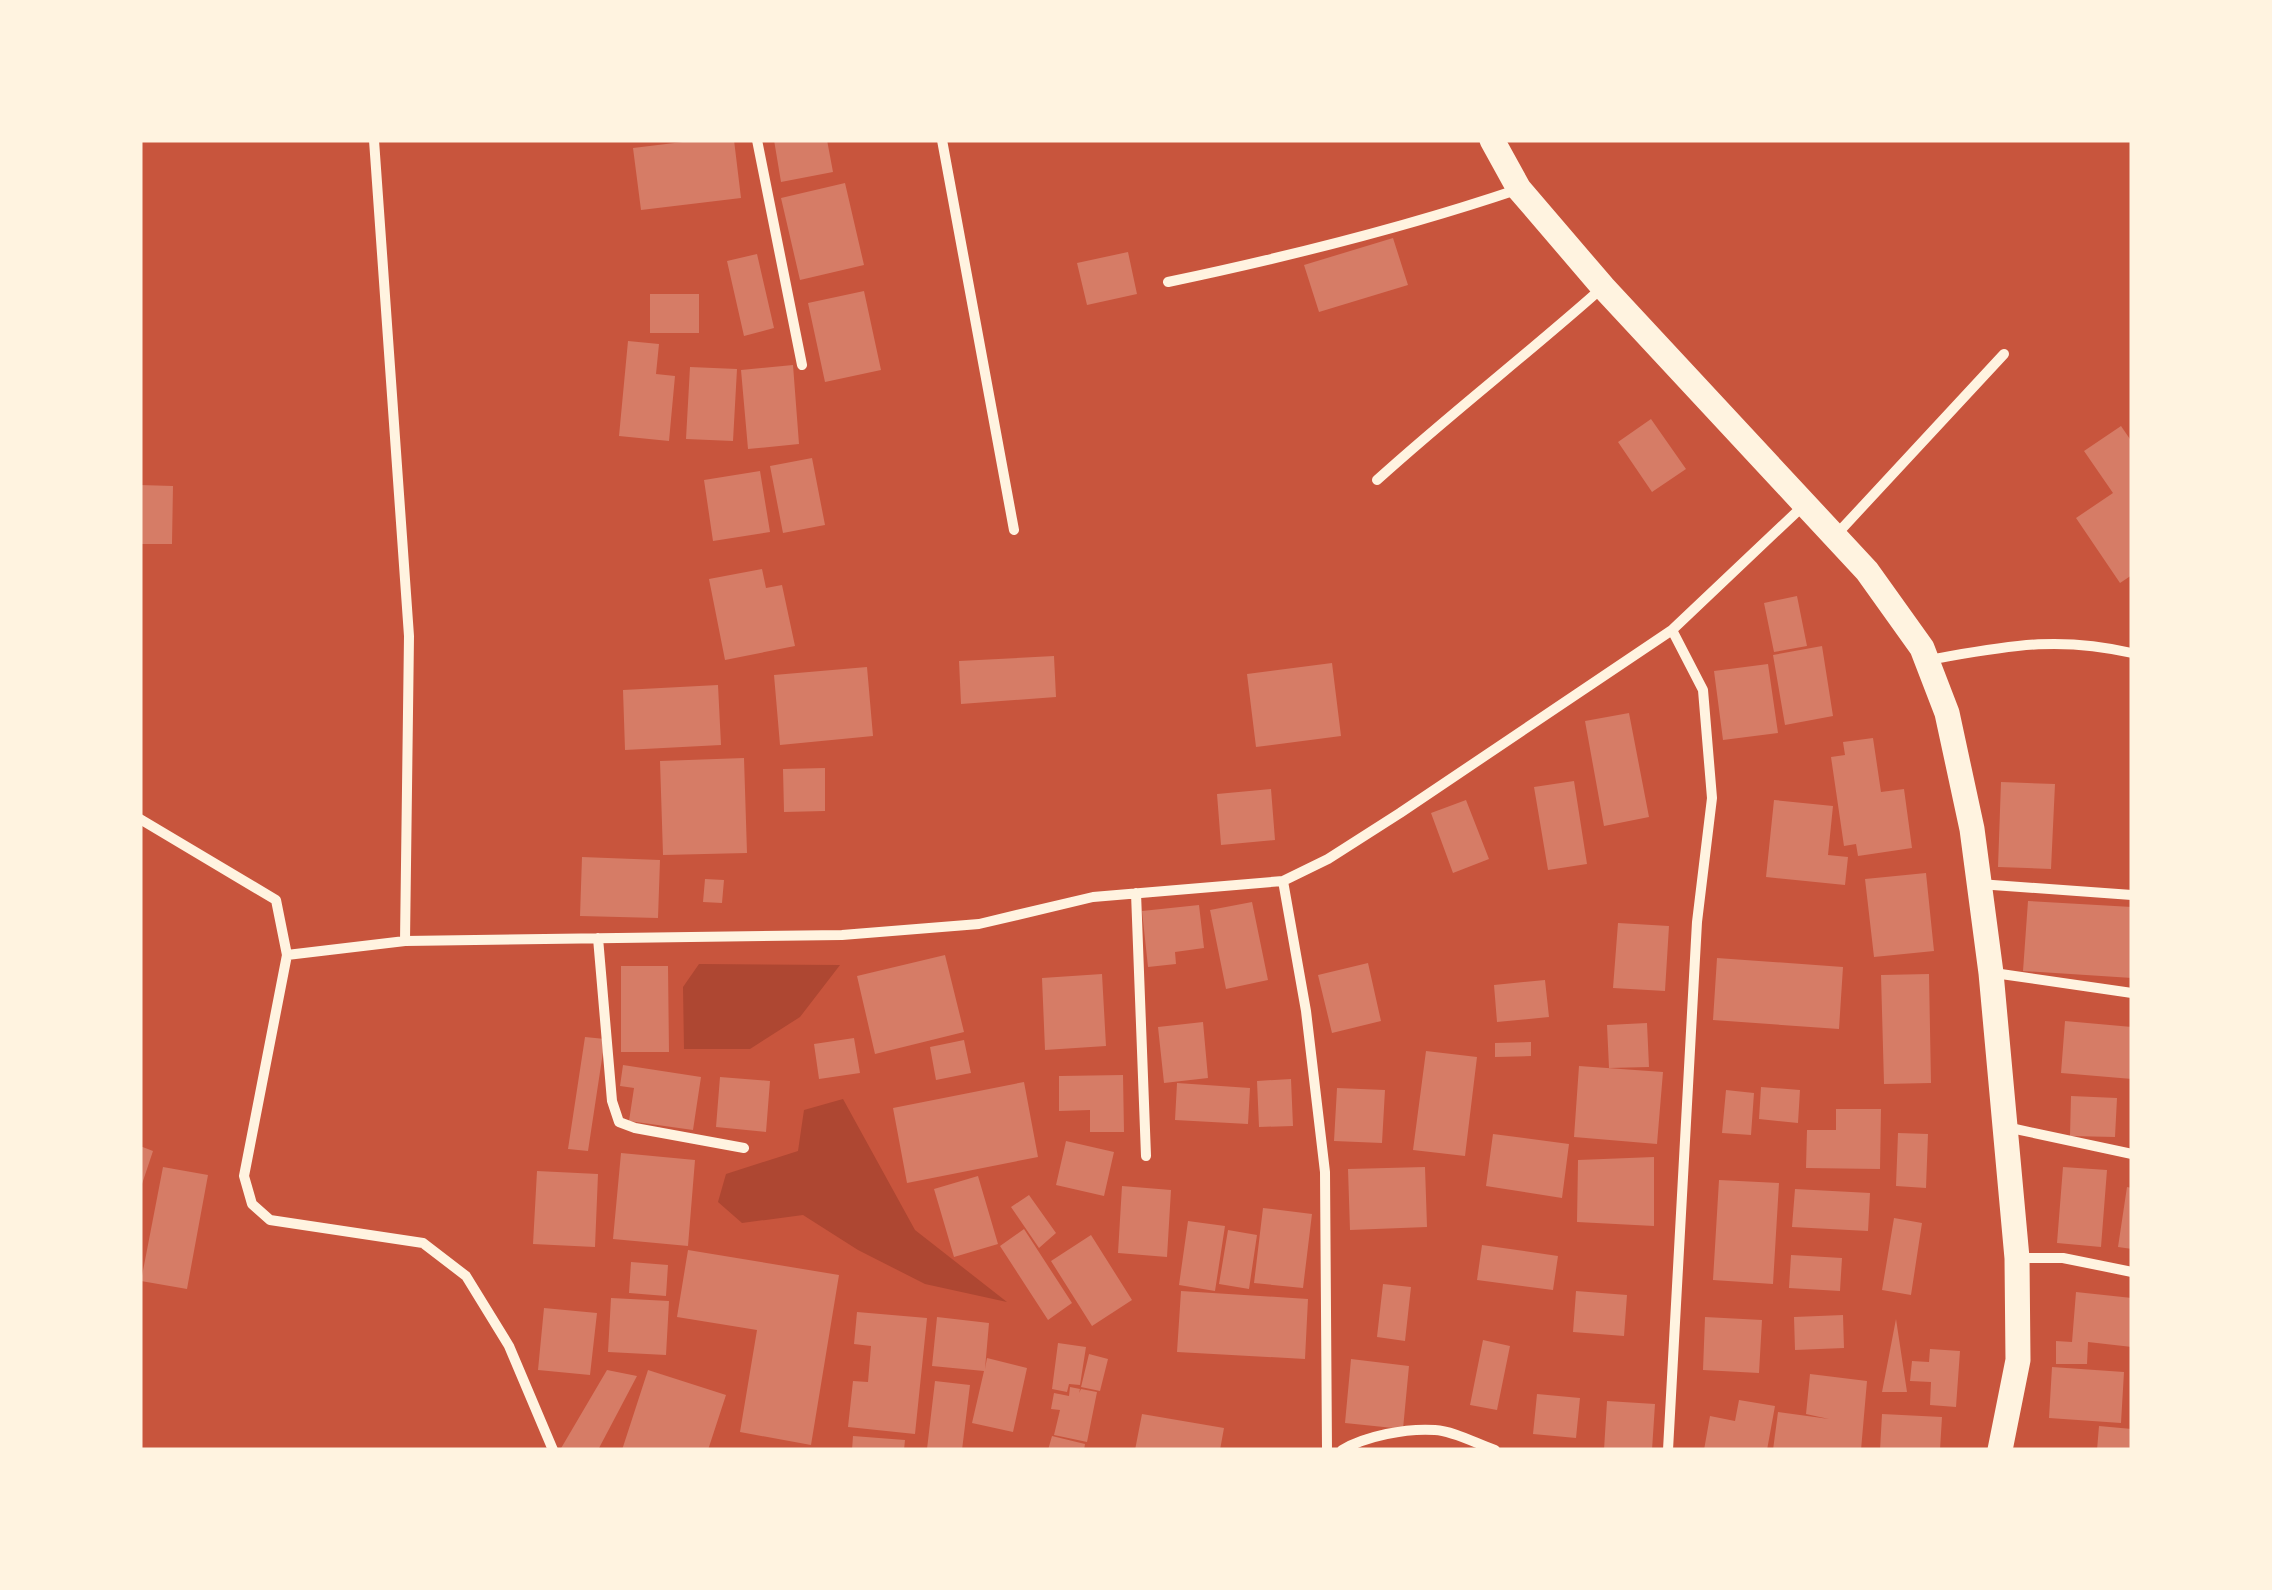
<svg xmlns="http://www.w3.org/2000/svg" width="2272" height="1590" font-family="Commissioner,sans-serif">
  <rect width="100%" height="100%" fill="#c8553d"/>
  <path fill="#ae4732" d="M699,964L840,965L800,1017L750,1049H684L683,987Z
    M843,1099L915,1230L1007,1302L925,1284L858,1250L803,1215L742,1223L718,1202L726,1174L798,1151L804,1110Z"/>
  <path fill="#d67c66" d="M699,140H734L741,198L641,210L633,148Z
    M774,140H827L833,172L781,182Z
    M845,183L864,265L800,280L781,198Z
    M1393,238L1408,285L1319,312L1304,265Z
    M1128,252L1137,294L1087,305L1077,263Z
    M757,254L774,328L744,336L727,261Z
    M864,291L881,370L825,382L808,303Z
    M650,294H699V333H650Z
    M628,341L659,344L656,374L675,376L669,441L619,436Z
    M793,365L799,444L748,449L741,370Z
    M690,367L737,369L733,441L686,439Z
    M1651,419L1686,469L1652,492L1618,442Z
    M2121,426L2132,442V575L2120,583L2076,518L2113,493L2084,451Z
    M812,458L825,525L783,533L770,466Z
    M760,471L770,532L713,541L704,480Z
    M140,485L173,486L172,544H140Z
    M762,569L766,588L782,585L795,646L725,660L709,579Z
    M1797,596L1807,646L1774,652L1764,603Z
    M1822,646L1833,716L1785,725L1773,655Z
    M1054,656L1056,697L961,704L959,661Z
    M1332,663L1341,736L1256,747L1247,674Z
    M1768,664L1778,733L1723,740L1714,671Z
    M867,667L873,736L780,745L774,675Z
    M718,685L721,745L625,750L623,690Z
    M1629,713L1649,817L1604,826L1585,721Z
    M1873,738L1881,792L1904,789L1912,848L1858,856L1856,844L1844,846L1831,757L1845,755L1843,742Z
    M744,758L747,853L663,855L660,761Z
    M825,768V811L784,812L783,769Z
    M1574,781L1587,864L1548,870L1534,787Z
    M2001,782L2055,784L2051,869L1998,867Z
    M1271,789L1275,840L1221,845L1217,794Z
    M1466,800L1489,859L1453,873L1431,813Z
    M1774,800L1833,806L1828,855L1848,857L1845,885L1766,877Z
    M582,857L660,860L658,918L580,916Z
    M1926,873L1934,951L1874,957L1865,879Z
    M705,879L724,880L722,903L703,902Z
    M2028,901L2132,907V978L2023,971Z
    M1252,902L1268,980L1226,989L1210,910Z
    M1199,905L1204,948L1175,952L1176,964L1148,967L1142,911Z
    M1618,923L1669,926L1665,991L1613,988Z
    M945,955L964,1032L875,1054L857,976Z
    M1717,958L1843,967L1839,1029L1713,1020Z
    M1368,963L1381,1021L1332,1033L1318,975Z
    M621,966H668L669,1052H621Z
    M1102,974L1106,1046L1045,1050L1042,978Z
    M1929,974L1931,1083L1884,1084L1881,975Z
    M1545,980L1549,1017L1497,1022L1494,985Z
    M2065,1021L2132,1027V1079L2061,1073Z
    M1203,1022L1208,1078L1164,1083L1158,1027Z
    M1647,1023L1649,1067L1609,1068L1607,1025Z
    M585,1037L605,1039L588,1151L568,1149Z
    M854,1038L860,1073L819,1079L814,1044Z
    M964,1040L971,1073L936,1080L930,1047Z
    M1531,1042V1056L1495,1057V1043Z
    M1426,1051L1477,1057L1465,1156L1413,1150Z
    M623,1065L701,1077L693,1130L629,1121L634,1088L620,1086Z
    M1579,1066L1663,1072L1657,1144L1574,1137Z
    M1123,1075L1124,1132H1090V1110L1059,1111V1076Z
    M720,1077L770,1081L766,1132L716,1127Z
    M1291,1079L1293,1126L1259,1127L1257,1081Z
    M1024,1082L1038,1157L907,1183L893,1108Z
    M1177,1083L1250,1088L1248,1124L1175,1120Z
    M1761,1087L1800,1090L1798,1123L1759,1119Z
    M1337,1088L1385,1090L1382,1143L1334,1141Z
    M1726,1090L1754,1093L1751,1135L1722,1133Z
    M2071,1096L2117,1098L2115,1137L2070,1136Z
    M1836,1109H1881L1880,1169L1806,1168L1807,1130H1836Z
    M1898,1133L1928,1134L1926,1188L1896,1186Z
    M1493,1134L1569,1144L1562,1198L1486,1186Z
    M1066,1141L1114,1152L1104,1196L1056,1185Z
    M140,1146L153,1151L141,1187H140Z
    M621,1153L695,1160L688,1246L613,1239Z
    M1654,1157V1226L1577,1222L1578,1160Z
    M163,1167L208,1175L187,1289L141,1281Z
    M1425,1167L1427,1227L1350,1230L1348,1169Z
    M2063,1167L2107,1170L2101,1247L2057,1243Z
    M537,1171L598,1174L595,1247L533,1244Z
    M978,1176L998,1244L954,1257L934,1189Z
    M1719,1180L1779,1183L1773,1284L1713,1280Z
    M1122,1186L1171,1190L1167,1257L1118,1253Z
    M2127,1187L2132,1188V1249L2118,1247Z
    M1795,1189L1870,1193L1868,1231L1792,1227Z
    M1029,1195L1056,1233L1039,1248L1011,1207Z
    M1263,1208L1312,1214L1303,1288L1254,1283Z
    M1894,1218L1922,1223L1911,1295L1882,1290Z
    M1188,1221L1225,1226L1215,1291L1179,1285Z
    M1024,1229L1072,1303L1048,1320L1000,1246Z
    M1228,1230L1257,1235L1249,1289L1219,1284Z
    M1091,1235L1132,1300L1092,1326L1051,1261Z
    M1482,1245L1558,1256L1553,1290L1477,1280Z
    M688,1250L839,1275L811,1445L740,1432L757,1330L677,1317Z
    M1791,1255L1842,1258L1840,1291L1789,1288Z
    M631,1262L668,1265L666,1296L629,1293Z
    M1383,1284L1411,1287L1405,1341L1377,1337Z
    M1181,1291L1308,1299L1305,1359L1177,1352Z
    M1576,1291L1627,1295L1624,1336L1573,1332Z
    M2076,1292L2132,1298V1347L2088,1342L2087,1364H2056V1341L2072,1342Z
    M611,1298L669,1301L666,1355L608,1352Z
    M544,1308L597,1313L590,1375L538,1370Z
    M857,1312L927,1318L915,1434L848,1427L853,1381L868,1382L871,1346L854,1344Z
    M1843,1315L1844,1348L1795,1350L1794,1317Z
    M937,1317L989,1323L985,1369L987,1358L1027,1368L1013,1432L972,1423L984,1371L932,1366Z
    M1705,1317L1762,1320L1759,1373L1703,1370Z
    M1896,1319L1907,1392H1882Z
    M1483,1340L1510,1346L1497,1410L1470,1405Z
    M1058,1343L1086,1347L1080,1385L1069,1384L1067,1392L1052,1389Z
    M1930,1349L1960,1351L1956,1407L1930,1405L1931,1382L1910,1381L1912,1361L1929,1362Z
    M1089,1354L1108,1359L1100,1391L1081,1387Z
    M1351,1359L1409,1366L1403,1429L1345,1423Z
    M2052,1367L2124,1372L2121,1423L2049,1418Z
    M607,1370L637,1376L598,1450H560Z
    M648,1370L726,1395L708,1450H622Z
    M1810,1374L1867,1381L1861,1450H1773L1778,1412L1829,1419L1806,1414Z
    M935,1381L970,1385L962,1450L927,1449Z
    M1070,1387L1080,1389L1079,1393L1081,1389L1097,1392L1087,1442L1054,1435L1060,1410L1051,1409L1054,1393L1069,1396Z
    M1537,1394L1580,1398L1576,1438L1533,1434Z
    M1739,1400L1775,1406L1767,1450H1704L1710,1416L1735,1421Z
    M1607,1401L1655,1404L1652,1450H1604Z
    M1142,1414L1224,1428L1220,1450H1135Z
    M1882,1414L1942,1417L1940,1450H1880Z
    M2099,1426L2132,1429V1450H2097Z
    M853,1436L905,1440L904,1450H852Z
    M1052,1436L1085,1444L1084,1450H1048Z"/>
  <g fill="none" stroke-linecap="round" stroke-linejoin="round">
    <path stroke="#fff3e0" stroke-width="10" d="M374,140L409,636L405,941
      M757,140L802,365
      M942,140L1014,530
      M1168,282C1287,257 1404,228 1519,189
      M1377,480C1451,413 1529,353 1603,287
      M1836,535L2004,354
      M1927,660C2004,647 2054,635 2132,653
      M140,819L276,900L287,955L244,1176L252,1204L270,1220L423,1243L466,1276L509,1346L553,1450
      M1283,881L1306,1011L1325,1172L1327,1450
      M1979,884L2132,895
      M1136,893L1146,1156
      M598,938L612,1101L619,1122L635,1128L744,1148
      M287,955L405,941L842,935L979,924L1093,897L1283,881L1328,859L1400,813L1672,630L1804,505
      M1994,973L2132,993
      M2006,1127L2132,1154
      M2019,1258H2063L2132,1272
      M1342,1450C1366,1436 1406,1428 1435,1430C1454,1431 1477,1444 1495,1450
      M1668,1450L1697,922L1712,798L1703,690L1672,630"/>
    <path stroke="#fff3e0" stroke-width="25" d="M1492,140L1519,189L1603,287L1867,571L1922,648L1947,713L1972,829L1991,973L2017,1258L2018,1360L2000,1450"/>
  </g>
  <rect width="2272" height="1590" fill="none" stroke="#fff3e0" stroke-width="285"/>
</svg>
